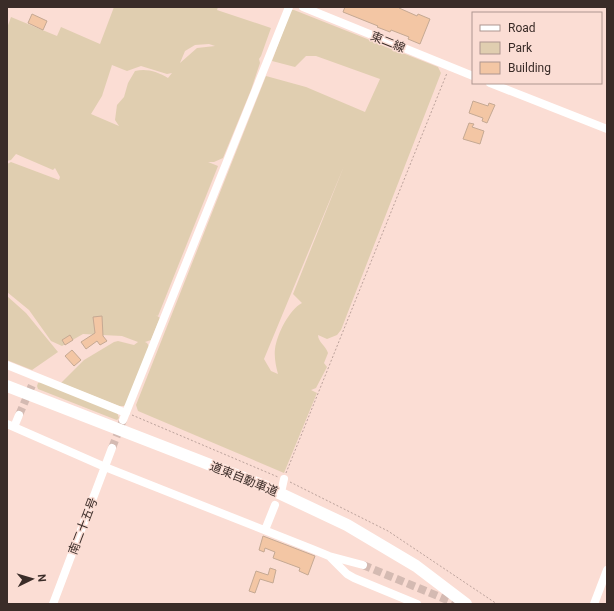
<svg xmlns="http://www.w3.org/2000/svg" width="614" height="611" font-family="Roboto,'Noto Sans JP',sans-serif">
  <rect width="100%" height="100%" fill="#fbddd4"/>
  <path fill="#e0ceb0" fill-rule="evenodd" d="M114,7H218L217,10L271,28L261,56L259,59L260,63L251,90L223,158L214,162H208L218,166L158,316L156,315L160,318L151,340L145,342L147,343L150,348L127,403L124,406H119L61,383L84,360L114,342L118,341L134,345L138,342L122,336L83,334L62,346L51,341L29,310L7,292V164L11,162L59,180L60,177L55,168L53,170L16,154L11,160L7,161V28L11,17L57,36L61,27L100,44ZM209,44L215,46L197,48L180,63L185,51L195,45ZM112,65L127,71L141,66L167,74L172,73L168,78C158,72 147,68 135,71L128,83L124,97L117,105L115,120L119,126L91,114L102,96Z
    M291,10H294L438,67L441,73L341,330L337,335L327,339L318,335C318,342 326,346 328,353L324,363L327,367L316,388L311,390L317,393L284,473L138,411L136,405L266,76L306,87L365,112L380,79L316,56H306L295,67L272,61ZM344,166L293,294L302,303C289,310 277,334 275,349C274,357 276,367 278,374L271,371L264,359Z
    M7,296L26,313L58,352L32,370L7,360Z
    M41,382L117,412L119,418L117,420L114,419L38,389L37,386L38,383Z"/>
  <path fill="#f3c6a4" stroke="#c5a993" d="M345,7H400L399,8L417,16L418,14L430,19L420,44L408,39L409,37L391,30L390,32L377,27L378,26L343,12Z
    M32,14L47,21L43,30L28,23Z
    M473,101L488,106L489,103L495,105L487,123L482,121L483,118L469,113Z
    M469,123L474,124L472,127L484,131L480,144L463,139Z
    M102,316L103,336L107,341L100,345L97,341L86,349L81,342L95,333L93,317Z
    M70,335L73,340L65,345L62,340Z
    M72,350L81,360L74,366L65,356Z
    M263,536L315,556L308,575L299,571L300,568L273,558L275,552L265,548L264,552L259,550Z
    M270,568L276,570L273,583L260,579L255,593L249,591L256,571L268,575Z"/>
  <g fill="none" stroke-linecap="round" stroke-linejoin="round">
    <path stroke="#d4bab2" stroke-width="8" stroke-dasharray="8 4" stroke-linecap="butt" d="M19,415L33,383
      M112,448L123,420
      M363,565L457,604"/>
    <path stroke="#bba29b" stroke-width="1" stroke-dasharray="2 2" stroke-linecap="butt" d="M132,415L278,477
      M286,473L447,73
      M290,482L388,531L497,604"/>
    <path stroke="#fff" stroke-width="8" d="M303,7L473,76
      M490,83L607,129
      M7,365L126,413
      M123,420L289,7
      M7,424L105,467L312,549L329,556L363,565
      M14,427L19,415
      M282,488L284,479
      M265,530L275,505
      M331,558L347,574L354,578L417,604
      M53,604L112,448
      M594,604L607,570"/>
    <path stroke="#fff" stroke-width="12" d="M7,386L262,485L347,525L416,566L466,604"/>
  </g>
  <g text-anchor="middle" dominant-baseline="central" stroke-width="3" stroke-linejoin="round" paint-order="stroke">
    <g font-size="12" fill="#3a2c28" stroke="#fbddd4">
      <text transform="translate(388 42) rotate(22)">東二線</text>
      <text transform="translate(244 479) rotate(22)">道東自動車道</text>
      <text transform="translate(83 526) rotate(-69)">南二十五号</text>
    </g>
  </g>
  <rect width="614" height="611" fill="none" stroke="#3a2c28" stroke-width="16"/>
  <rect x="472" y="12" width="130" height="72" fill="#fbddd4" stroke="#ae968f"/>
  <rect x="480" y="25" width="20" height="6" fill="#ffffff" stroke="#ae968f"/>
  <text x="508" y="32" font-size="12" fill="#3a2c28">Road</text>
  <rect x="480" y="42" width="20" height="12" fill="#e0ceb0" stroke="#ae968f"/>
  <text x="508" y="52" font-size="12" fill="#3a2c28">Park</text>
  <rect x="480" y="62" width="20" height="12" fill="#f3c6a4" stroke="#ae968f"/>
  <text x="508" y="72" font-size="12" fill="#3a2c28">Building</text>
  <g transform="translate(32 579) rotate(85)" stroke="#fbddd4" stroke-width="3" paint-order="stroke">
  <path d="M0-3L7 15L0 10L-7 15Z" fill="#3a2c28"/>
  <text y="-6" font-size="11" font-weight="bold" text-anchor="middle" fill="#3a2c28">N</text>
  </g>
</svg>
